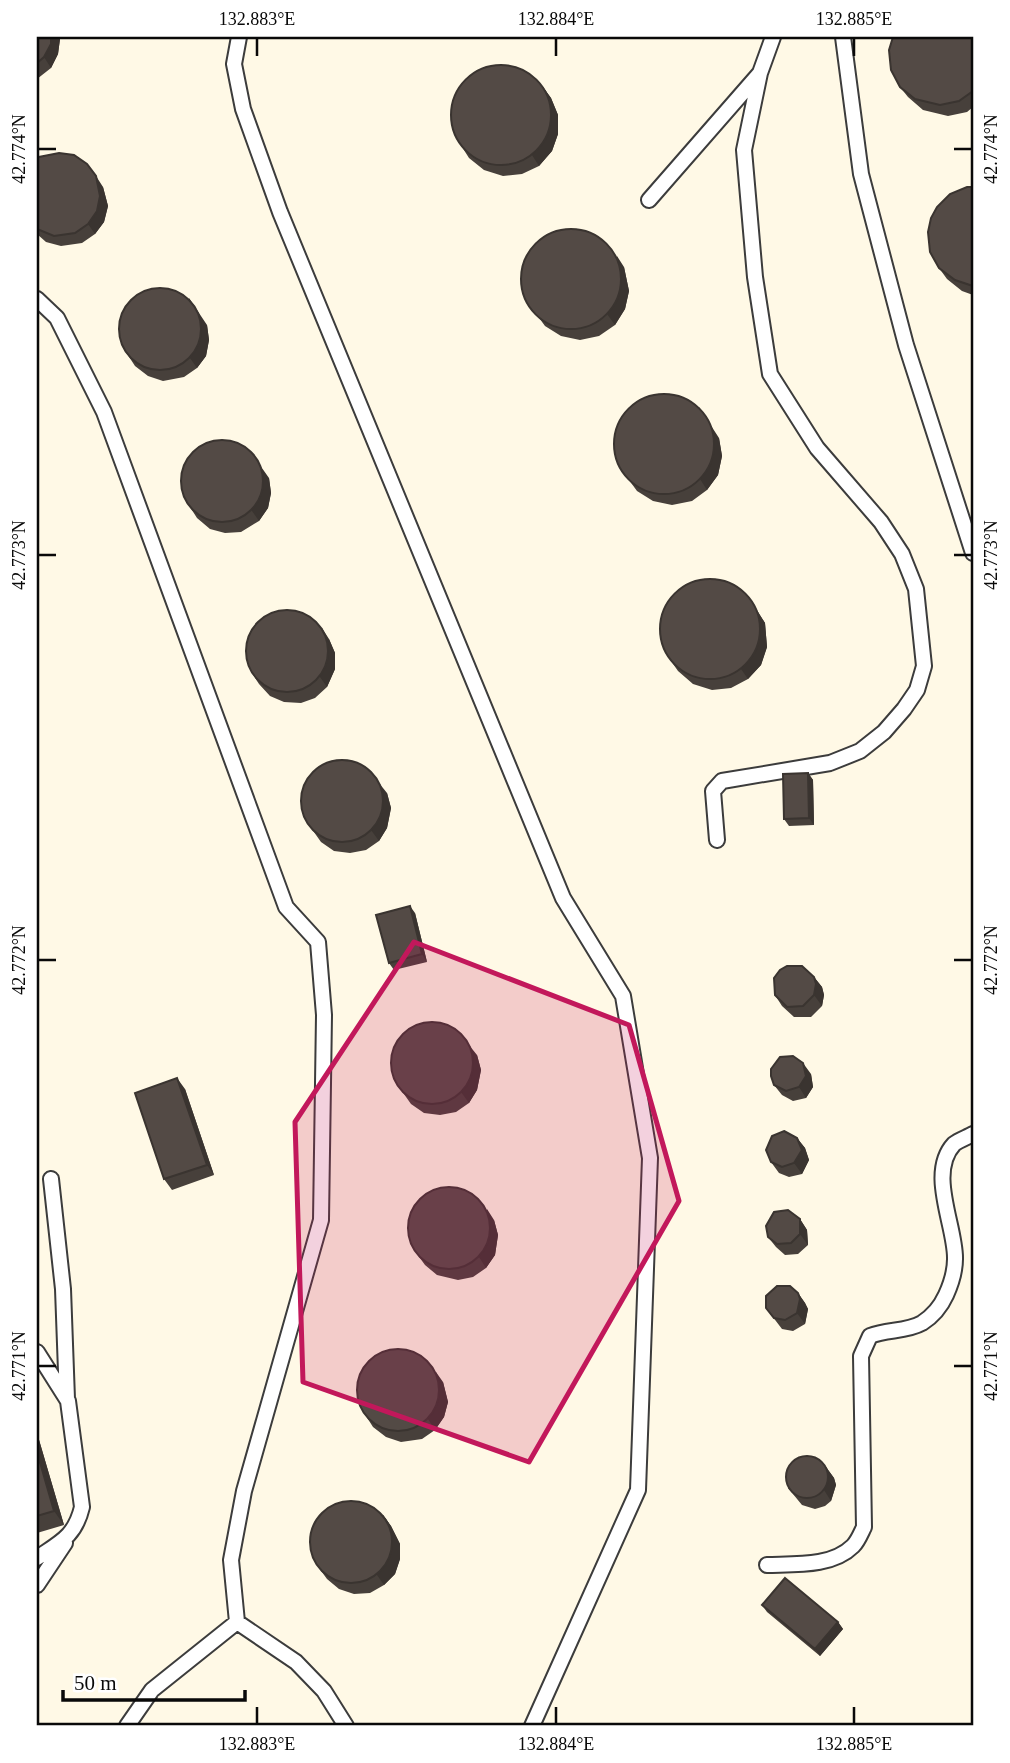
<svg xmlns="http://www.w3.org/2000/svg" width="1010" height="1763" font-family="Georgia,serif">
  <rect width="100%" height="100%" fill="#fff9e6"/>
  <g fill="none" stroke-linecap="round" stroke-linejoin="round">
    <defs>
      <path id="service" d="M239,37L234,64L243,109L280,212L563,898L623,996L650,1158L638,1490L532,1726
        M843,37L861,174L906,345L973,553
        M649,200L760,73L773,37
        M37,299L57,318L104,412L286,907L318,942L324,1015L321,1220L244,1491L231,1560L237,1622
        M717,840L713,791L722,781L830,763L860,751L884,732L904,709L917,690L924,666L916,589L902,554L881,522L817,448L770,374L755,277L744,150L760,73
        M51,1179L63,1289L67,1399
        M37,1352L68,1401L82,1507C75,1536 61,1542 37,1558
        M767,1565C795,1564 832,1567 853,1546C858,1541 861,1533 864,1527L861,1356L870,1336C887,1329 906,1332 922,1323C933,1316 941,1306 946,1295C951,1284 955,1271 955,1259C956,1227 927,1173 954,1144C959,1140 968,1137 973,1134
        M37,1585L65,1543
        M237,1622L296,1662L324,1691L346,1726
        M127,1726L152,1690L237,1622"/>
    </defs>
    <use href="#service" stroke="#3c3c3c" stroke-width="18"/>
    <use href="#service" stroke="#fff" stroke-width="14"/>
  </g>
  <path fill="#47403b" d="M37,37H59L60,39L58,54L51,68L37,79Z
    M973,37V107L967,112L948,116L923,110L908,97L900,87Z
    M543,87L551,98L558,115V134L552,151L539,166L522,174L503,176L484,170L469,158L462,147Z
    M37,159L103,187L108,206L104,222L95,234L82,243L61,246L46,242L37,234Z
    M973,187V295L962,291L947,279L939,268Z
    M624,267L629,291L625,309L615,325L599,336L580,340L561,336L545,326L526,300Z
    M207,325L209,340L206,356L197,368L184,377L163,381L148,376L135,366L122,346Z
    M719,438L722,456L718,475L707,490L692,501L672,505L653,501L637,491L618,465Z
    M269,478L271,493L268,508L259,521L241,532L225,533L210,529L197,518L190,507Z
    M748,596L765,623L767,647L761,665L748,679L731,688L712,690L693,684L678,671L671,661Z
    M329,639L335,653V669L327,687L315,698L301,703L284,702L270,696L259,684L252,673Z
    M808,773L813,780L814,825L789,826L784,819Z
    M387,793L391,808L387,828L379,841L366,850L350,853L334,851L321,842L304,818Z
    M415,913L427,962L394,970L389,963Z
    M814,977L822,987L824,995L822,1006L811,1017H794L782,1006L775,995Z
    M477,1055L481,1070L477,1090L469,1103L456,1112L440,1115L424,1113L411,1104L394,1080Z
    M811,1074L813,1087L806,1098L793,1101L782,1095L774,1085Z
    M185,1089L214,1175L172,1190L164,1179Z
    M797,1138L805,1148L809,1160L802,1174L789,1177L779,1173L771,1162Z
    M800,1219L807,1230L808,1245L798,1254L785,1255L776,1247L768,1237Z
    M494,1220L498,1235L495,1255L486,1268L473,1277L458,1280L437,1275L425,1265L417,1254Z
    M798,1293L805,1303L808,1309L805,1324L793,1331L782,1329L766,1308Z
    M443,1382L448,1402L444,1417L435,1430L422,1439L401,1442L386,1437L373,1427L366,1416Z
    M37,1433L64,1525L37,1533Z
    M826,1467L834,1478L836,1485L831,1501L825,1506L815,1509L802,1505L788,1488Z
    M383,1515L391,1526L400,1544V1559L395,1574L384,1585L370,1593L354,1594L339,1589L327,1579L319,1568Z
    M762,1605L838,1622L843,1629L820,1656L767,1612Z"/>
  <path fill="#3a3430" d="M51,37H59L60,39L58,54L51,68L44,57Z
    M543,87L551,98L558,115V134L552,151L539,166L532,155Z
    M96,176L103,187L108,206L104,222L95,234L88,224Z
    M617,256L624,267L629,291L625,309L615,325L607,314Z
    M189,298L207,325L209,340L206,356L197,368L190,358Z
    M699,407L719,438L722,456L718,475L707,490L700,479Z
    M250,451L269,478L271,493L268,508L259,521L252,511Z
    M748,596L765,623L767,647L761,665L748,679L741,669Z
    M322,628L329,639L335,653V669L327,687L320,677Z
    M808,773L813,780L814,825L809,818Z
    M379,783L387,793L391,808L387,828L379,841L371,830Z
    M410,906L415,913L427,962L422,954Z
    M814,977L822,987L824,995L822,1006L814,995Z
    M469,1045L477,1055L481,1070L477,1090L469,1103L461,1092Z
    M803,1063L811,1074L813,1087L806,1098L799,1087Z
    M177,1078L185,1089L214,1175L207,1165Z
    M797,1138L805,1148L809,1160L802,1174L794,1163Z
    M487,1209L494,1220L498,1235L495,1255L486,1268L479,1257Z
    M800,1219L807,1230L808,1245L800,1234Z
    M798,1293L805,1303L808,1309L805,1324L797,1313Z
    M436,1372L443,1382L448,1402L444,1417L435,1430L428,1419Z
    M37,1433L64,1525L54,1511L37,1452Z
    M826,1467L834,1478L836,1485L831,1501L824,1490Z
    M383,1515L391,1526L400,1544V1559L395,1574L384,1585L377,1575Z
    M838,1622L843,1629L820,1656L815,1649Z"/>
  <path fill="#534a45" stroke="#3a3430" stroke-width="2" d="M37,37H51V44L44,57L37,63Z
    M893,37H973V91L959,101L940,105L915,99L900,87L891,70L889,50Z
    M451 115a50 50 0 1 1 100 0a50 50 0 1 1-100 0Z
    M59,153L74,155L87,164L96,176L100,196L97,211L88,224L75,233L54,236L37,229V159L39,157Z
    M967,187H973V286L955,280L939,268L930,252L928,232L931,218L937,207L950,194Z
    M521 279a50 50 0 1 1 100 0a50 50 0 1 1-100 0Z
    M119 329a41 41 0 1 1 82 0a41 41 0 1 1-82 0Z
    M614 444a50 50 0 1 1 100 0a50 50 0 1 1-100 0Z
    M181 481a41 41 0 1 1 82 0a41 41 0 1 1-82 0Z
    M660 629a50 50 0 1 1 100 0a50 50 0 1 1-100 0Z
    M246 651a41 41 0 1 1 82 0a41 41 0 1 1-82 0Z
    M301 801a41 41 0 1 1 82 0a41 41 0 1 1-82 0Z
    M808,773L809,818L784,819L783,774Z
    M410,906L422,954L389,963L376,915Z
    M787,966H802L814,977L816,984L814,995L803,1006L787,1007L775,995L774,978L780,970Z
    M391 1063a41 41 0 1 1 82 0a41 41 0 1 1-82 0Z
    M793,1056L803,1063L806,1076L799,1087L786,1091L774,1085L771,1076V1069L780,1057Z
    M177,1078L207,1165L164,1179L135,1093Z
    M784,1131L797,1138L802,1150L794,1163L782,1167L771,1162L766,1150L772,1136Z
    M408 1228a41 41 0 1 1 82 0a41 41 0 1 1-82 0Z
    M788,1210L800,1219V1234L791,1243L777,1244L768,1237L766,1226L774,1212Z
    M777,1286H790L798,1293L800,1299L797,1313L785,1320L774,1318L766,1308V1296Z
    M357 1390a41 41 0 1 1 82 0a41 41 0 1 1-82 0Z
    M37,1452L54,1511L37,1516Z
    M786 1477a21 21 0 1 1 42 0a21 21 0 1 1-42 0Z
    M310 1542a41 41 0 1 1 82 0a41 41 0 1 1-82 0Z
    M785,1578L838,1622L815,1649L762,1605Z"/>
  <path fill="#c2185b" fill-opacity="0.2" stroke="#c2185b" stroke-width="5" stroke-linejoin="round" d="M414,942L629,1025L679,1201L529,1462L303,1382L295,1122Z"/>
  <path fill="none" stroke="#090909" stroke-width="2.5" d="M257,38V56M556,38V56M854,38V56M38,149H56M954,149H972M38,555H56M954,555H972M38,960H56M954,960H972M38,1366H56M954,1366H972M257,1707V1724M556,1707V1724M854,1707V1724"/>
  <rect width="1010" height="1763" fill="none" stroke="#ffffff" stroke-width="77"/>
  <path d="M63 1690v10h182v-10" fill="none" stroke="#090909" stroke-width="3.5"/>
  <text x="74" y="1690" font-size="21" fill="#090909" stroke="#ffffff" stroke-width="5" paint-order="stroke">50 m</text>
  <rect x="38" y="38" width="934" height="1686" fill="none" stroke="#090909" stroke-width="2.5"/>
  <g font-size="18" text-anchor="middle" fill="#090909">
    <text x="257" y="25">132.883°E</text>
    <text x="556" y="25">132.884°E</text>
    <text x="854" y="25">132.885°E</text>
    <text transform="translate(19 149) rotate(-90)" y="6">42.774°N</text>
    <text transform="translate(991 149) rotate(-90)" y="6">42.774°N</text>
    <text transform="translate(19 555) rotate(-90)" y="6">42.773°N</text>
    <text transform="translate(991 555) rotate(-90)" y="6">42.773°N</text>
    <text transform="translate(19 960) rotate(-90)" y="6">42.772°N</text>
    <text transform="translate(991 960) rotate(-90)" y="6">42.772°N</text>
    <text transform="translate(19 1366) rotate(-90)" y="6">42.771°N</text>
    <text transform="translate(991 1366) rotate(-90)" y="6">42.771°N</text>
    <text x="257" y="1750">132.883°E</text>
    <text x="556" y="1750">132.884°E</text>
    <text x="854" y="1750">132.885°E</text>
  </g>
</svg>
